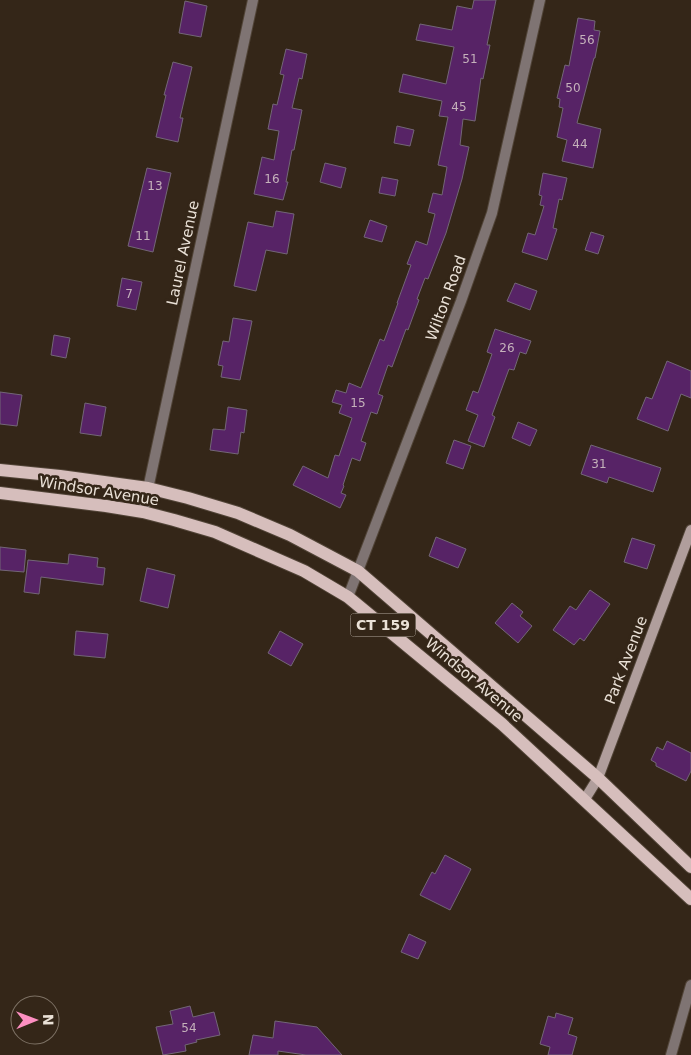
<svg xmlns="http://www.w3.org/2000/svg" width="691" height="1055" font-family="'DejaVu Sans',sans-serif">
  <rect width="100%" height="100%" fill="#342618"/>
  <path fill="#572366" stroke="#736677" d="M474,0H496L487,45H490L483,79L481,78L475,121L463,119L460,145L469,147L462,179L446,233L428,279L425,278L417,299L419,300L408,330L406,329L392,367L388,365L378,394L383,396L377,414L371,412L361,441L366,443L360,461L352,458L343,485L344,486L341,493L346,495L340,508L293,485L303,466L328,478L335,455L339,456L352,418L339,413L342,405L332,402L336,390L346,393L349,383L361,388L380,339L384,341L398,303H397L411,265L407,264L416,241L427,245L435,214L428,212L433,193L442,195L447,167L438,165L448,117L439,116L442,101L399,92L403,74L446,84L454,47L416,40L420,24L452,30L457,6L472,9Z
    M185,1L207,6L201,37L179,33Z
    M578,18L595,21L594,30L600,31L595,58H594L577,123L601,129L593,168L562,161L567,140L557,137L563,108L559,107L560,99L557,98L565,65L569,66Z
    M286,49L307,54L302,79L299,78L292,108L302,110L294,150H292L286,182H288L283,200L254,194L262,157L274,160L279,131L268,129L273,104L277,105L284,75L280,74Z
    M173,62L192,67L180,118H183L178,142L156,137L166,95H164Z
    M397,126L414,130L410,146L394,143Z
    M325,163L346,168L341,188L320,182Z
    M147,168L171,173L153,252L128,246Z
    M543,173L567,178L562,200L559,199L553,228L557,229L547,260L522,252L528,233L535,235L544,206L540,205L542,196L539,195Z
    M382,177L398,180L395,196L379,193Z
    M276,211L294,214L287,254L266,250L256,291L234,286L248,222L273,227Z
    M370,220L387,226L382,242L364,237Z
    M591,232L604,236L598,254L585,250Z
    M122,278L142,282L136,310L117,306Z
    M515,283L537,291L530,310L507,301Z
    M233,318L252,321L240,380L221,377L223,366L218,365L223,341L229,342Z
    M495,329L531,341L526,354L520,352L514,370L509,369L492,415L495,417L484,447L468,441L478,415L466,410L473,391L478,393L492,354L487,352Z
    M54,335L70,338L66,358L51,355Z
    M667,361L691,371V398L681,394L668,431L637,419L646,397L652,399Z
    M0,392L22,395L17,426L0,424Z
    M85,403L106,407L101,436L80,433Z
    M228,407L247,410L244,433L241,432L238,454L210,450L213,429L225,430Z
    M518,422L537,430L530,446L512,438Z
    M454,440L471,446L463,469L446,463Z
    M591,445L661,468L653,492L609,477L607,483L581,474Z
    M436,537L466,549L458,568L429,556Z
    M632,538L655,545L647,569L624,562Z
    M0,547L26,550L24,572L0,570Z
    M69,554L98,558L97,567L105,568L103,585L41,577L39,594L24,592L28,560L68,564Z
    M147,568L175,575L168,608L140,601Z
    M590,590L610,604L584,641L580,638L574,645L553,630L570,606L576,610Z
    M512,603L523,612L520,616L532,626L518,643L495,623Z
    M76,631L108,634L105,658L74,655Z
    M280,631L303,644L291,666L268,653Z
    M667,741L691,753V771L686,781L656,766V763L651,760L657,747L663,750Z
    M445,855L471,869L450,910L420,895L432,872L435,874Z
    M409,934L426,942L418,959L401,952Z
    M190,1006L193,1017L214,1012L220,1035L196,1040L197,1042L185,1045L186,1051L163,1055L156,1027L173,1024L170,1011Z
    M556,1013L573,1018L568,1034L577,1037L572,1055H548L550,1047L540,1044L548,1016L555,1018Z
    M275,1021L317,1027L342,1055H306L278,1051V1055H249L253,1035L273,1038Z"/>
  <g fill="none" stroke-linecap="round" stroke-linejoin="round">
    <defs>
      <path id="minor" d="M143,512L253,0
        M348,597L461,301L492,213L540,0
        M671,1055L691,985"/>
      <path id="secondary" d="M585,799L598,778L691,530"/>
      <path id="primary" d="M0,470L60,476L148,488L188,498L238,513L290,535L358,571L598,778L691,867
        M0,493L106,506L143,512L174,520L215,532L304,571L348,597L502,724L691,899"/>
    </defs>
    <use href="#minor" stroke="#514437" stroke-width="12"/>
    <use href="#secondary" stroke="#514437" stroke-width="12"/>
    <use href="#primary" stroke="#514437" stroke-width="14"/>
    <use href="#minor" stroke="#7f7473" stroke-width="10"/>
    <use href="#secondary" stroke="#b09e9c" stroke-width="10"/>
    <use href="#primary" stroke="#d6bebc" stroke-width="12"/>
  </g>
  <g text-anchor="middle" dominant-baseline="central" stroke-width="5" stroke-linejoin="round" paint-order="stroke">
    <g font-size="12" fill="#c5b2bb">
      <text x="587" y="40">56</text>
      <text x="470" y="59">51</text>
      <text x="573" y="88">50</text>
      <text x="459" y="107">45</text>
      <text x="580" y="144">44</text>
      <text x="272" y="179">16</text>
      <text x="155" y="186">13</text>
      <text x="143" y="236">11</text>
      <text x="129" y="294">7</text>
      <text x="507" y="348">26</text>
      <text x="358" y="403">15</text>
      <text x="599" y="464">31</text>
      <text x="189" y="1028">54</text>
    </g>
    <rect fill="#342618" stroke="#b3a99e" stroke-width="1" x="350.5" y="613.5" width="65" height="23" rx="4"/>
    <g font-size="14" font-weight="bold" fill="#eae1d7">
      <text x="383" y="625">CT 159</text>
    </g>
    <g font-size="15" fill="#eae1d7" stroke="#342618">
      <text transform="translate(183 253) rotate(-78)">Laurel Avenue</text>
      <text transform="translate(446 298) rotate(-70)">Wilton Road</text>
      <text transform="translate(99 491) rotate(9)">Windsor Avenue</text>
      <text transform="translate(626 660) rotate(-69)">Park Avenue</text>
      <text transform="translate(474 680) rotate(40)">Windsor Avenue</text>
    </g>
  </g>
  <g transform="translate(35 1020) rotate(89)"><circle r="24" fill="#342618" stroke="#7d7164"/>
  <path d="M0-4L9 19L0 12L-9 19Z" fill="#fd8fc1"/>
  <text y="-8" font-size="14" font-weight="bold" text-anchor="middle" fill="#eae1d7">N</text>
  </g>
</svg>
